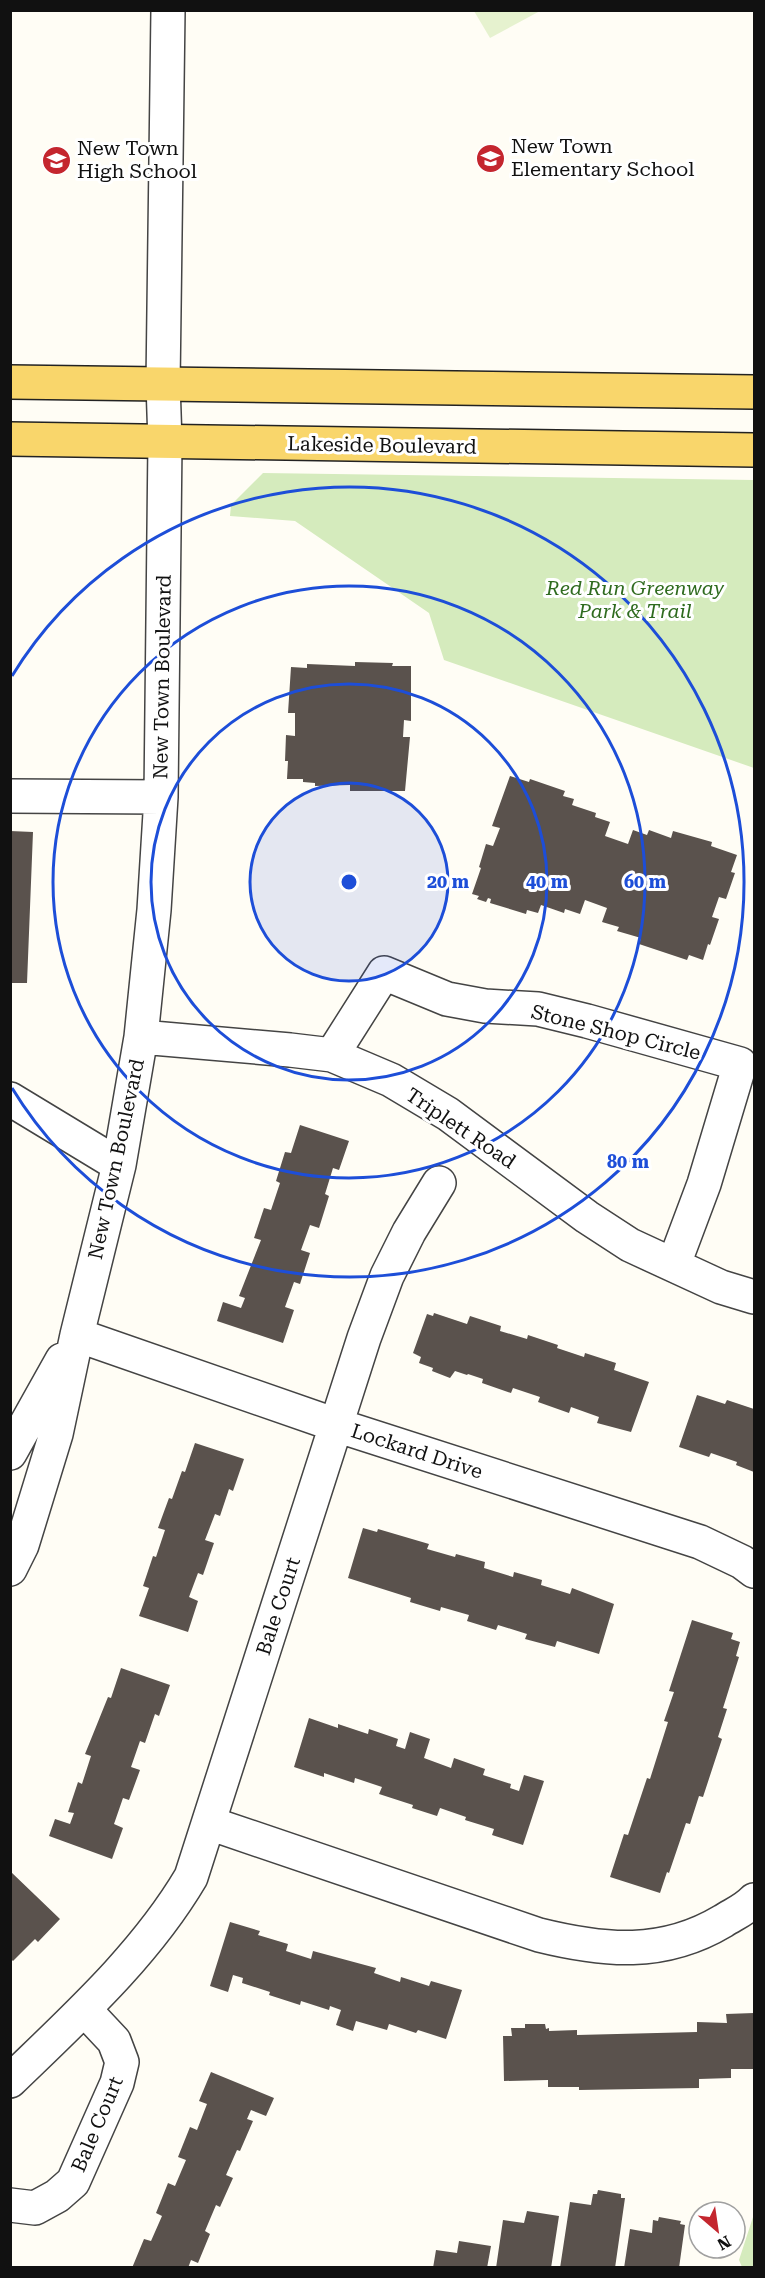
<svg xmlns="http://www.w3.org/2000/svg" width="765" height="2278" font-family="'Roboto Serif',serif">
  <rect width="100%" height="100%" fill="#fffdf5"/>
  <path fill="#d5ebbd" d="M263,473L754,480V768L444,660L429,613L295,521L230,516L231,505Z
    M754,2214V2267H742L739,2260Z"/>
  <path fill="#e6f2cf" d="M474,11H540L490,38Z"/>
  <path fill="#5a524d" d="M355,662L393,663L392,666H411V721L404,720L403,737H410L405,791H350V785L315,786V783L303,782V779H287L288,761H285L286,735L295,736V713H288L291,667L307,668V664L355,666Z
    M510,776L529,782L530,779L565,791L563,796L574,799L572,805L596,813L595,817L610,822L605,836L628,844L633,830L647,835L649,830L671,838L673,831L712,842L711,846L737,855L731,872L735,873L726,899L719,897L712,917L719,919L710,945L708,944L703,960L689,955L687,960L639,944L641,938L617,931L619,927L602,922L607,908L585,900L580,914L565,909L564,913L541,905L538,913L527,910L526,914L490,903L491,899L488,898L486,902L477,899L479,896L472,894L481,868L479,867L486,844L493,846L500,828L492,826Z
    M10,831L33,832L27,983H10Z
    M300,1125L349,1141L339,1170L333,1168L325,1194L329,1196L319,1228L310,1225L301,1250L310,1253L300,1284L294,1282L285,1307L294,1310L283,1343L217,1321L223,1302L241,1308L245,1298L239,1296L261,1240L254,1238L264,1208L271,1210L280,1183L276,1181L285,1152L291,1153Z
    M434,1313L467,1324L470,1316L501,1326L500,1331L527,1339L528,1335L558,1345L557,1348L584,1357L585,1353L616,1363L614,1370L649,1382L631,1432L597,1423L599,1417L571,1407L569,1413L538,1402L540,1397L513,1388L511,1393L482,1383L483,1379L468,1374L467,1375L455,1371L450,1378L432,1371L433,1368L419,1363L421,1357L413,1353L427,1314L433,1316Z
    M697,1395L725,1404L727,1400L754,1409V1472L736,1465L737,1462L711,1453L709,1457L679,1447Z
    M195,1443L244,1459L233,1491L229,1489L220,1516L215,1514L205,1540L214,1543L203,1575L198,1573L189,1597L198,1601L188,1632L139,1616L149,1588L143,1586L153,1556L156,1557L165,1530L158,1528L169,1498L172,1499L182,1471L185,1472Z
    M363,1528L377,1532L378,1529L429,1544L427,1549L455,1557L456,1554L485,1562L484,1568L513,1577L514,1572L542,1580L541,1585L570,1594L572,1588L614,1604L599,1654L557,1641L555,1647L525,1639L527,1634L498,1625L496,1630L467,1621L469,1615L441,1607L440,1611L410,1602L411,1598L348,1578Z
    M692,1620L733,1633L731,1639L740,1642L736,1656L739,1657L723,1708L727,1709L718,1737L722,1739L703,1797L699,1796L690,1824L686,1823L669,1873L667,1872L660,1893L610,1877L624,1834L628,1835L647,1778L650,1779L668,1722L664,1721L674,1692L669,1691Z
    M121,1668L170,1685L159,1716L155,1714L145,1743L140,1741L131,1767L140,1770L129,1800L123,1798L114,1824L123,1828L112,1859L49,1836L55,1819L70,1824L74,1813L68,1812L78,1782L82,1784L91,1756L85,1754L108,1697L111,1698Z
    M309,1718L338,1728V1724L368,1734L369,1729L398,1739L396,1746L405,1749L410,1732L430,1739L424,1758L451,1768L454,1758L485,1769L483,1775L511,1784L510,1788L519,1791L524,1775L544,1781L523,1845L492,1835L494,1829L465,1820L466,1817L440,1808L437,1816L412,1808L413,1805L379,1794L382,1787L355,1778L354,1783L324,1773V1777L294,1767Z
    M10,1871L60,1919L38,1942L35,1939L13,1961L10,1958Z
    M230,1922L260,1931L258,1935L288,1944L286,1951L311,1959L313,1951L376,1968L374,1973L400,1982L401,1977L429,1986L431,1981L462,1990L446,2039L418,2030L416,2033L389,2024L387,2030L356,2021L353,2031L336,2025L341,2010L330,2006L329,2010L301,2001L300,2005L269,1995L270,1992L242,1983L243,1978L233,1975L228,1992L210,1986Z
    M754,2013V2069H731V2078L699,2079V2088L579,2090V2087H548V2080L504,2081L503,2036H512L511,2028H525V2024H545L546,2029L549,2028V2031L577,2030V2035L697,2032V2022L727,2023L726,2014Z
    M211,2072L274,2098L266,2116L251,2110L247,2119L253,2121L240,2151L237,2150L226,2175L233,2178L220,2207L216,2205L205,2231L210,2234L198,2263L191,2260L188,2268H132L144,2239L151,2241L162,2216L156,2213L168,2183L175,2186L186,2160L178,2157L190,2127L197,2130L207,2104L199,2101Z
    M598,2190L621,2194V2198H625L615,2268H560L570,2202L591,2205L593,2194H597Z
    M527,2211L559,2216L551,2268H496L503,2220L524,2223Z
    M659,2217L681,2221L680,2224L685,2225L679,2268H624L630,2229L652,2233L653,2220L658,2221Z
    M459,2241L491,2246L487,2268H433L436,2250L457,2253Z"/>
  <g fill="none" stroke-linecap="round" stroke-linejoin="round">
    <defs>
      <path id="minor" d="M10,796L161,797
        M141,1037L290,1050L332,1055L391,1080L448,1114L587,1217L630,1245L721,1287L754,1297
        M332,1055L384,973L447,999L485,1006L538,1009L587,1021L740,1064L704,1184L674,1264
        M10,1099L119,1165
        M77,1335L336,1425L700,1542L742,1562L754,1571
        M10,1453L62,1360
        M10,1569L22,1545L56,1434L77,1335L119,1165L141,1037L154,910L161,797L165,442L163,384L168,10
        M209,1823L539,1935C604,1951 663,1957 723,1921C734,1914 746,1909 754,1900
        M10,2081C75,2018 145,1955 191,1877L364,1338L387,1276L409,1232L439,1183
        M10,2205L35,2208L57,2196L73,2182L117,2083L122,2062L114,2041L84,2009"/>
      <path id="major" d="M10,382L754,392
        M10,439L754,450"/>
    </defs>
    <use href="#minor" stroke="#444" stroke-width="36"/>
    <use href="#major" stroke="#222" stroke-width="36"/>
    <use href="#minor" stroke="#fff" stroke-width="33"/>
    <use href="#major" stroke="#f9d66b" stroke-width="33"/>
  </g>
  <circle cx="349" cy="882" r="99" fill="#1d4ed8" fill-opacity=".12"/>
  <g fill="none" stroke="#1d4ed8" stroke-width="3">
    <circle cx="349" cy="882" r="99"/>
    <circle cx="349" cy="882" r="198"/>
    <circle cx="349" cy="882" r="296"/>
    <path d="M12 676A395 395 0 1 1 12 1088"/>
  </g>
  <defs>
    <symbol id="school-disc" viewBox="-11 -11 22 22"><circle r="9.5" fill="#c4262e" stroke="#fff"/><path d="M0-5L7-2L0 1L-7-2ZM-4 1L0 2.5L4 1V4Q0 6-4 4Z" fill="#fff"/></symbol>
  </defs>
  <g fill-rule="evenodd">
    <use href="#school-disc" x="474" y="142" width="33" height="33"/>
    <use href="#school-disc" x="40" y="144" width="33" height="33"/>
  </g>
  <g text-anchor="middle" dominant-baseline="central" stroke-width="6" stroke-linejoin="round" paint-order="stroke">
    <g font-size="20" fill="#111" stroke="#fff" text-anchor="start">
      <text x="511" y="146">New Town<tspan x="511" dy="23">Elementary School</tspan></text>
      <text x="77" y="148">New Town<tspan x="77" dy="23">High School</tspan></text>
    </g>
    <g font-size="20" fill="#111" stroke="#fff">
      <text transform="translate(382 445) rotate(1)">Lakeside Boulevard</text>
      <text transform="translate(162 677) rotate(-89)">New Town Boulevard</text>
      <text transform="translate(616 1032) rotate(14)">Stone Shop Circle</text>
      <text transform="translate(461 1128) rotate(34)">Triplett Road</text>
      <text transform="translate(116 1159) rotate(-78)">New Town Boulevard</text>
      <text transform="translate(417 1451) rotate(18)">Lockard Drive</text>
      <text transform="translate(278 1606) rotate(-72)">Bale Court</text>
      <text transform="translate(97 2124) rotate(-67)">Bale Court</text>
    </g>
    <g font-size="20" font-style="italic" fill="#2f6b1f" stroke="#fff">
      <text x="635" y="588">Red Run Greenway<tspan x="635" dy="23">Park &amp; Trail</tspan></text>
    </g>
  </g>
  <circle cx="349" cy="882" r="9" fill="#1d4ed8" stroke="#fff" stroke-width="3"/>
  <g font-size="18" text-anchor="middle" font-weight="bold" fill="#1d4ed8" stroke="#fff" stroke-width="6" stroke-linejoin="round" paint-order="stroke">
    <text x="448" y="888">20 m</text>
    <text x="547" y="888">40 m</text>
    <text x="645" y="888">60 m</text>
    <text x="628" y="1168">80 m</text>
  </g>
  <rect width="765" height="2278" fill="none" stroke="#111111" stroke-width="24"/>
  <g transform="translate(717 2230) rotate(151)"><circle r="28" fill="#ffffff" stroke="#a0a0a0" stroke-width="1.5"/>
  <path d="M0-4.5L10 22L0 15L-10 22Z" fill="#c4262e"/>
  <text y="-9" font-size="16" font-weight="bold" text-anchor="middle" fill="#111111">N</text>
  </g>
</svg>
